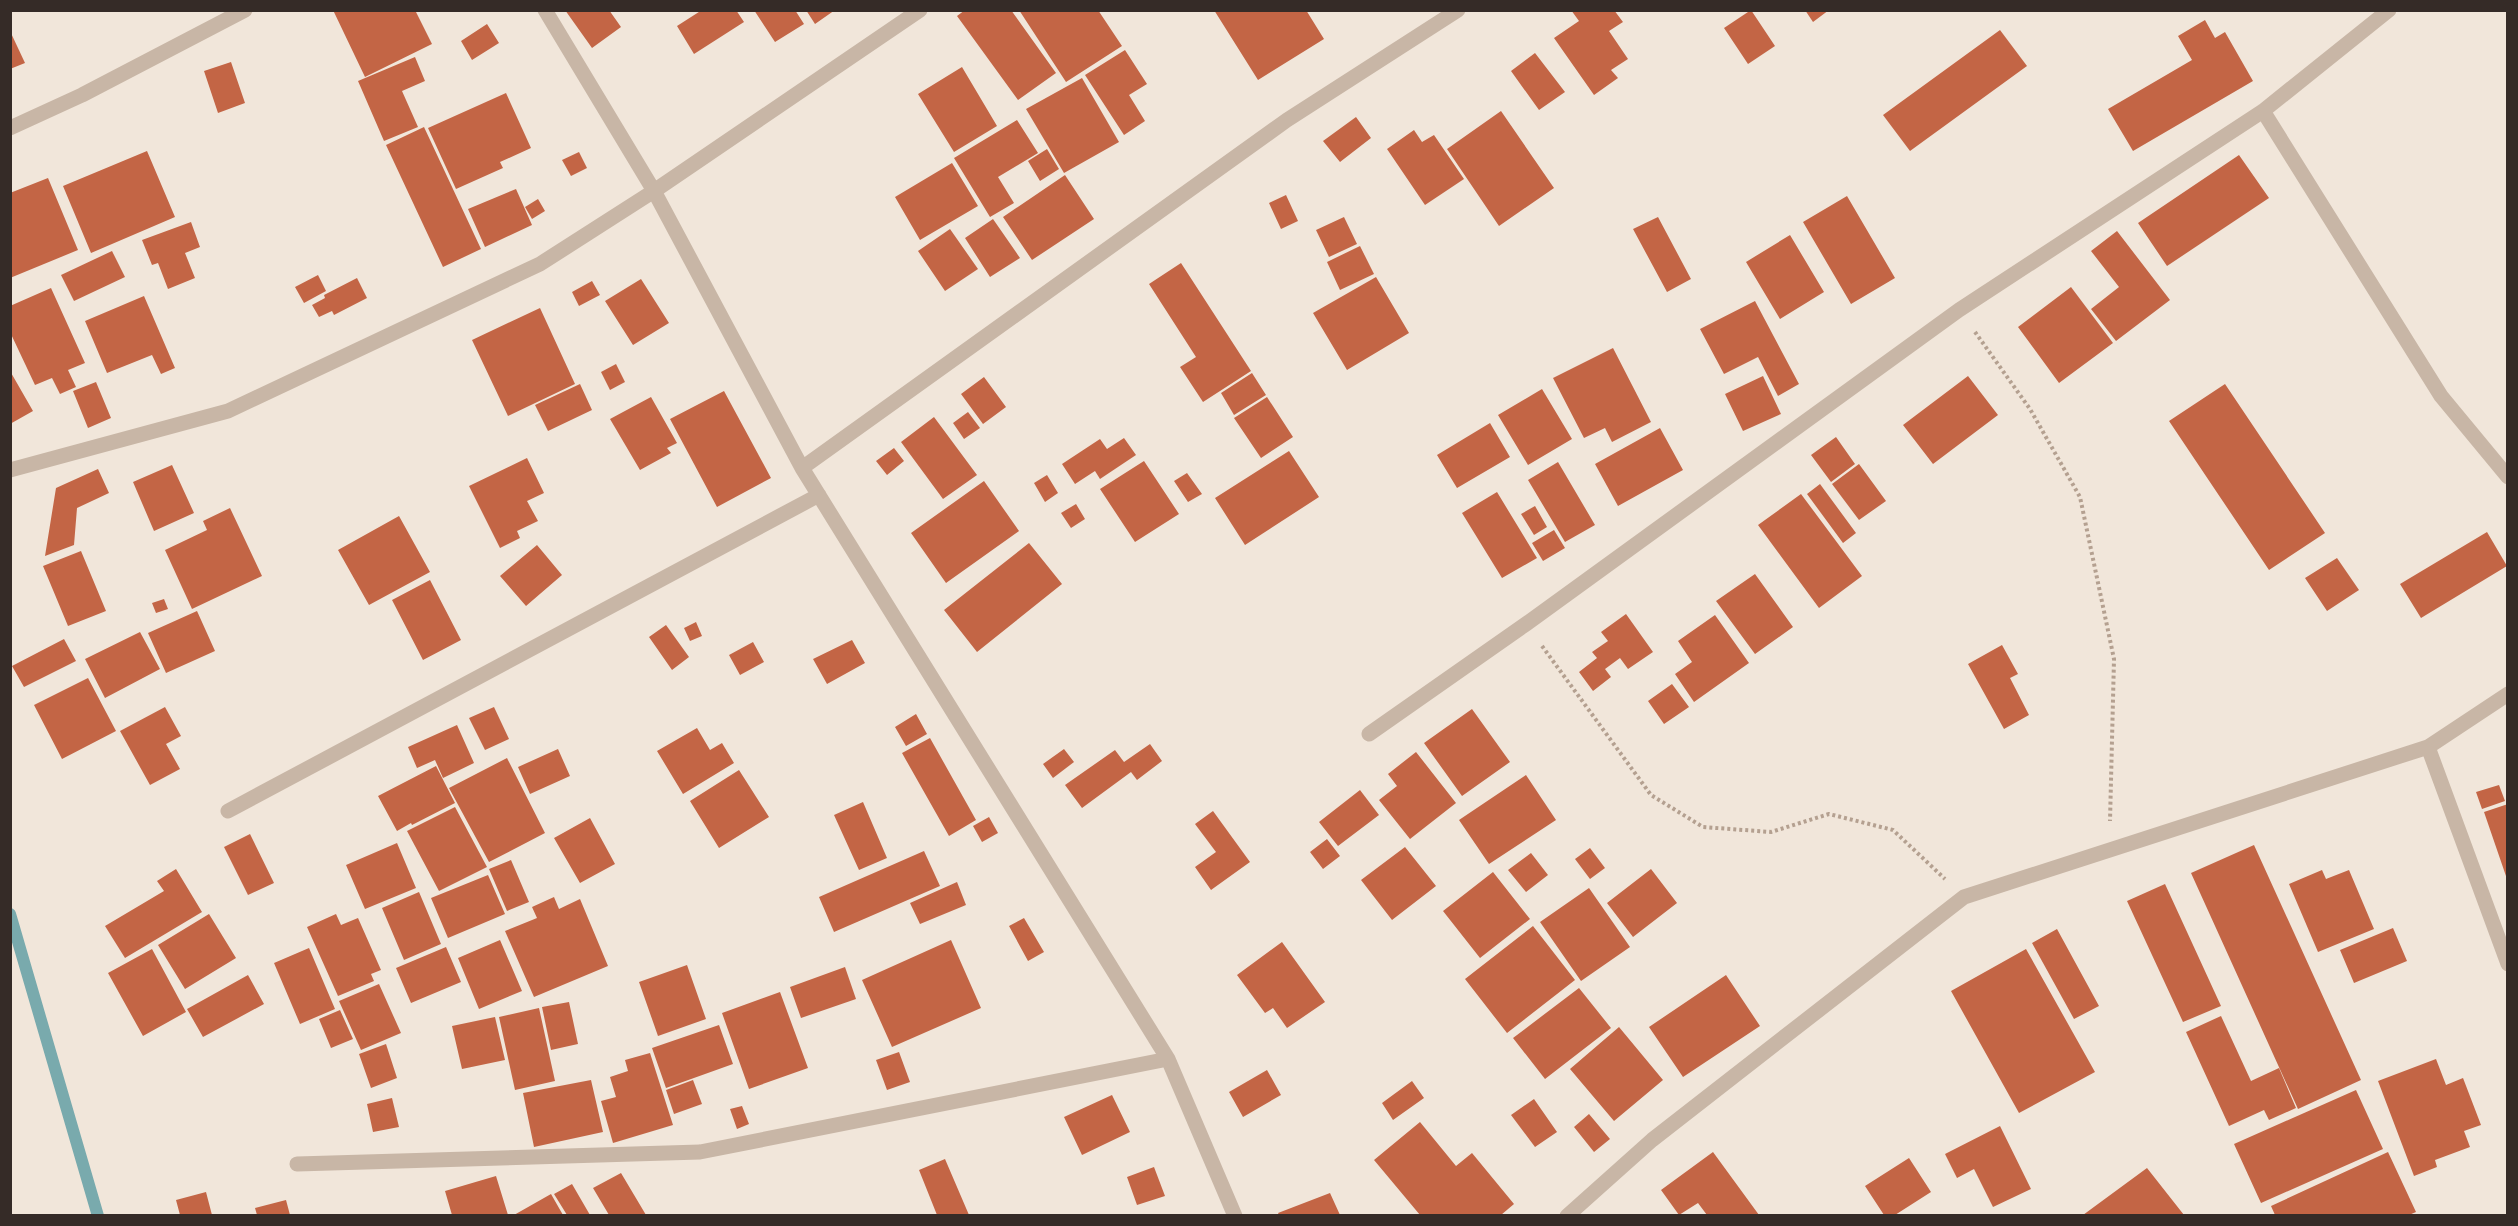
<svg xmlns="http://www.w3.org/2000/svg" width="2518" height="1226" font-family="'IBM Plex Sans',sans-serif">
  <rect width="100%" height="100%" fill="#f1e6da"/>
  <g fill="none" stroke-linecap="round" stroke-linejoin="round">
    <path stroke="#79aaad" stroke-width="12" d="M10,914L98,1216"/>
  </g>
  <path fill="#c36545" d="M333,10H415L432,44L365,77Z
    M565,10H609L621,27L592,48Z
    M702,10H736L744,22L694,54L677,26Z
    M754,10H795L804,24L775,42Z
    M806,10H835L815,24Z
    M965,10H1011L1056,73L1018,100L957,16Z
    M1019,10H1098L1122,46L1066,82Z
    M1214,10H1306L1324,39L1258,80Z
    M1571,10H1614L1623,22L1609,31L1628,59L1611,70L1618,78L1594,95L1554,38L1579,21Z
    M1751,10L1775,46L1748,64L1724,28Z
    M1805,10H1829L1813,22Z
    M2205,20L2215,38L2225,32L2253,81L2133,151L2108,109L2192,60L2178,36Z
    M487,24L499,43L472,60L461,41Z
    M2000,30L2027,66L1910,151L1883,115Z
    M10,31L25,63L10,69Z
    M1125,50L1147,84L1129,95L1145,121L1124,135L1085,75Z
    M1535,53L1565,92L1539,110L1511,71Z
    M415,57L425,81L402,91L418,127L384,141L358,81Z
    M231,62L245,103L218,113L204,71Z
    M962,67L997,126L954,152L918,94Z
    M1082,78L1119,142L1064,173L1026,109Z
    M506,93L531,148L500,162L503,168L456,189L428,128Z
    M1501,111L1554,188L1499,226L1447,149Z
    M1356,117L1371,138L1340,162L1323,141Z
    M1017,120L1038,153L998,177L1014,203L990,217L954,158Z
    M424,127L481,249L443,267L386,145Z
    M1414,130L1422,142L1434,135L1464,179L1425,205L1387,149Z
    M1047,149L1059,169L1040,181L1028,161Z
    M147,151L175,217L91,253L63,186Z
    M579,152L587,168L571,176L562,160Z
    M2239,155L2269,198L2167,266L2138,223Z
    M952,163L978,206L920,240L895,197Z
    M1065,175L1094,219L1032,260L1003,217Z
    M48,178L78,250L10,278V193Z
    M516,189L532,225L485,247L468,209Z
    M1286,195L1298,221L1281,229L1269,203Z
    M1847,196L1895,278L1851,304L1803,222Z
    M538,199L545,211L532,219L525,207Z
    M1344,217L1357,244L1329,257L1316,230Z
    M1658,217L1691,279L1667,292L1633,229Z
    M993,219L1020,258L990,277L965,238Z
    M191,222L200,247L185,253L195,278L168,289L158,263L152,265L142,240Z
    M950,229L978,269L945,291L918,251Z
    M2117,231L2170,300L2116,341L2091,309L2119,287L2091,251Z
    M1790,235L1824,292L1780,319L1746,262Z
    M1360,246L1374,274L1340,290L1327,262Z
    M112,251L125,277L74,301L61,275Z
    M1181,263L1251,371L1203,402L1180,367L1196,357L1149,284Z
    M318,275L326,291L304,303L295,287Z
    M1376,277L1409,333L1347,370L1313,313Z
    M357,278L367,298L334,315L332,311L319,317L312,305L325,298L324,295Z
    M641,279L669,323L633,345L605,301Z
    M592,281L600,295L579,306L572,292Z
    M2071,287L2113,343L2059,383L2018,327Z
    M51,288L85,363L68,370L76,387L60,394L52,378L35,385L10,332V306Z
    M144,296L175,368L161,374L152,355L107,373L85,321Z
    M1755,301L1799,384L1778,396L1758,357L1724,374L1700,329Z
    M540,308L575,384L508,416L472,340Z
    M1613,348L1651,422L1612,442L1605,428L1584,438L1553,378Z
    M616,364L625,382L610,390L601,372Z
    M10,371L33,411L10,424Z
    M1252,373L1266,395L1234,415L1221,393Z
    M1763,376L1781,414L1743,431L1725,394Z
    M1968,376L1998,415L1933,464L1903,425Z
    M984,377L1006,407L983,424L961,394Z
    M96,382L111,418L88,428L73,391Z
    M580,384L592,410L548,431L535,405Z
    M2225,384L2325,533L2269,570L2169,421Z
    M1542,389L1572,439L1528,465L1498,415Z
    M724,391L771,478L717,507L670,419Z
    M651,397L677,443L667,448L671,453L640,470L610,419Z
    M1267,397L1293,437L1261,458L1234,418Z
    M968,412L980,428L964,439L953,423Z
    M934,417L977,475L943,499L901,442Z
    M1490,423L1510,457L1457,488L1437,455Z
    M1660,428L1683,470L1618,506L1595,464Z
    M1836,437L1855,464L1831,482L1811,455Z
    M1124,438L1136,455L1100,479L1095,471L1075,484L1062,464L1100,439L1107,449Z
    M894,448L904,461L887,475L876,461Z
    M1289,451L1319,497L1245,545L1215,498Z
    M527,458L544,493L527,501L538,521L517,531L520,538L500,548L469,486Z
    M1144,461L1179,514L1135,542L1100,489Z
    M1558,462L1595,525L1565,542L1528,480Z
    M1859,464L1886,501L1859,520L1832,484Z
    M172,465L194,513L154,531L133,482Z
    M98,469L109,493L77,508L74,545L45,556L56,488Z
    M1187,473L1202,494L1188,502L1174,481Z
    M1047,475L1058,493L1045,502L1034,483Z
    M984,481L1019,531L946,583L911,533Z
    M1820,484L1856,533L1843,543L1807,494Z
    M1497,492L1537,558L1502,578L1462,513Z
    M1801,494L1862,576L1819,608L1758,525Z
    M1076,504L1085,519L1071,528L1061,513Z
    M1535,506L1547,527L1534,535L1521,514Z
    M230,508L262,576L192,609L165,550L207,530L203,521Z
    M399,516L430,572L369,605L338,550Z
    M1554,530L1565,548L1543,561L1532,543Z
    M2487,532L2507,566L2421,618L2400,584Z
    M1029,543L1062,584L977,652L944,610Z
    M537,545L562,575L526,606L500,576Z
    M81,551L106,611L68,626L43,566Z
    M2337,558L2359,590L2327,611L2305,578Z
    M1755,574L1793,627L1755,654L1716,601Z
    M430,580L461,640L423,660L392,600Z
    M164,599L168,609L156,613L152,603Z
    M197,611L215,651L166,673L148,633Z
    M1626,614L1653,652L1628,669L1620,658L1605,669L1611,677L1593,691L1579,672L1597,658L1592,652L1608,641L1601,632Z
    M1715,615L1749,663L1694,702L1675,674L1692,662L1678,641Z
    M696,622L702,636L690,641L684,628Z
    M666,625L689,657L672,670L649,637Z
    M140,632L160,669L105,698L85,659Z
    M64,639L76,661L24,687L12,666Z
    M852,640L865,663L827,684L813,659Z
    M753,642L764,662L740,675L729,655Z
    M2002,645L2018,674L2010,678L2029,715L2004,729L1968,664Z
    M88,678L116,731L62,759L34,705Z
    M1672,684L1689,707L1664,724L1648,701Z
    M165,707L181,736L166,744L180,769L150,785L120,731Z
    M494,707L509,739L485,750L469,718Z
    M1472,709L1510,762L1462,796L1424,743Z
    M916,714L927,734L906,746L895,727Z
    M457,725L474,763L443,778L435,760L417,768L408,747Z
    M697,728L710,750L722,743L734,763L683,794L657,751Z
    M930,738L976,820L949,836L902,753Z
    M1150,744L1162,761L1137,780L1131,772L1082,808L1065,785L1115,750L1124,762Z
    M558,749L570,776L530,794L518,767Z
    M1064,749L1074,762L1053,778L1043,764Z
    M1416,752L1456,803L1410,839L1379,800L1397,786L1388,774Z
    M507,758L545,833L489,862L449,788Z
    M436,766L455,803L412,825L411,823L397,831L378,796Z
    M739,770L769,817L719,848L690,801Z
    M1526,775L1556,820L1489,864L1459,820Z
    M2499,785L2505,801L2482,809L2476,792Z
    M1360,790L1379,815L1338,846L1319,822Z
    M863,802L887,858L859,870L834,815Z
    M2508,804V879H2507L2484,812Z
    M455,807L487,867L439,891L407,831Z
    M1213,811L1250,862L1211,890L1195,867L1216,852L1195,824Z
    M989,817L998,833L982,842L973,826Z
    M590,818L615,864L580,883L554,838Z
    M250,834L274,883L248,895L224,847Z
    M1327,839L1340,856L1323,869L1310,852Z
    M397,843L416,888L365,909L346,865Z
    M2254,845L2361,1080L2298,1109L2191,873Z
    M1405,847L1436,886L1392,920L1361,880Z
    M1590,848L1605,868L1590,879L1575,859Z
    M924,851L940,886L834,932L819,897Z
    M1531,853L1548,875L1526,892L1508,870Z
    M511,860L529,902L507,911L489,869Z
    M176,869L202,912L125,958L105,926L164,891L157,881Z
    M1651,869L1677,903L1633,937L1607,903Z
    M2322,870L2326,879L2349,870L2374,929L2318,952L2289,884Z
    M1493,872L1530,919L1480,958L1443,911Z
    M488,875L505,914L448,938L431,898Z
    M957,882L966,905L920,924L910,903Z
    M2165,884L2221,1006L2183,1022L2127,901Z
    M1589,888L1630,947L1581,981L1540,922Z
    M419,892L441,944L404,960L382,908Z
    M554,897L559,909L580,899L608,966L534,997L505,931L537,918L532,907Z
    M209,914L236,958L185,989L158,945Z
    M336,914L341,925L358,918L381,970L371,974L374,981L338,996L307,927Z
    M1024,918L1044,952L1028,961L1009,926Z
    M1533,926L1575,980L1507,1033L1465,979Z
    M2393,928L2407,961L2354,983L2340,950Z
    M2057,929L2099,1006L2074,1019L2032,943Z
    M500,940L522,991L479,1009L458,958Z
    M951,940L981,1008L892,1047L862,980Z
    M1282,942L1325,1002L1287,1028L1273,1008L1265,1013L1237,975Z
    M446,947L461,982L411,1003L396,968Z
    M309,948L335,1009L300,1024L274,963Z
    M152,949L186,1012L143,1036L108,973Z
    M2026,949L2095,1072L2019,1113L1951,991Z
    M687,965L706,1019L658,1036L639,982Z
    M845,967L856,999L801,1018L790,987Z
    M248,975L264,1004L203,1037L187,1009Z
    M1726,975L1760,1026L1683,1077L1649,1027Z
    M379,984L401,1033L361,1050L339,1001Z
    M1579,988L1611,1028L1545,1079L1513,1038Z
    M780,992L808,1068L749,1089L722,1013Z
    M569,1002L578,1044L551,1050L542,1007Z
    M539,1008L555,1081L515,1090L499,1017Z
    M340,1010L353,1039L331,1048L319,1019Z
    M2221,1016L2251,1081L2279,1068L2296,1108L2269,1120L2264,1110L2229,1126L2186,1032Z
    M495,1017L505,1060L462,1069L452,1026Z
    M719,1025L733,1064L666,1088L652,1048Z
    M1619,1027L1663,1080L1614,1121L1570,1069Z
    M386,1044L397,1078L371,1088L359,1054Z
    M899,1052L910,1082L887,1090L876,1060Z
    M650,1053L673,1125L613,1143L601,1101L616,1097L610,1077L628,1071L625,1060Z
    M2436,1059L2446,1085L2463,1078L2481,1125L2464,1131L2470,1147L2435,1160L2437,1167L2414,1176L2378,1081Z
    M1267,1070L1281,1095L1243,1117L1229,1092Z
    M591,1080L603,1132L534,1147L523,1093Z
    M693,1080L702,1104L674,1114L666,1090Z
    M1412,1081L1424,1098L1393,1120L1382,1103Z
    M2356,1090L2383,1149L2261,1203L2234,1144Z
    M1112,1095L1130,1132L1082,1155L1064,1117Z
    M392,1098L399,1127L373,1132L367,1104Z
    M1534,1099L1557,1132L1535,1147L1511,1115Z
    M742,1106L749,1124L737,1129L730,1109Z
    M1589,1114L1610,1139L1594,1152L1574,1127Z
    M1420,1122L1456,1166L1472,1153L1514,1204L1501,1215H1420L1374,1160Z
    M2000,1126L2031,1189L1993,1207L1974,1169L1957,1178L1945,1154Z
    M1713,1152L1759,1215H1707L1698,1203L1679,1215L1661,1190Z
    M2388,1152L2416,1212L2409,1215H2275L2271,1206Z
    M1909,1158L1931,1192L1895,1215H1884L1865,1186Z
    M945,1159L969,1215H937L919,1170Z
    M1154,1167L1165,1196L1137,1205L1127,1177Z
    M2147,1168L2184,1215H2083Z
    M621,1173L646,1215H609L593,1188Z
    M496,1176L508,1215H452L445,1191Z
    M572,1184L590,1215H567L554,1194Z
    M206,1192L212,1215H180L176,1200Z
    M1330,1193L1340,1215H1279L1278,1213Z
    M551,1194L563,1215H514Z
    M286,1200L290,1215H257L255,1208Z"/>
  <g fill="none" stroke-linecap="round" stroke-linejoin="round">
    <path stroke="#b4a090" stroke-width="4" stroke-dasharray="3 3" stroke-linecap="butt" d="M1975,332L2030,409L2080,497L2114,659L2110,821
      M1542,646L1651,795L1703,827L1771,832L1829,814L1893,830L1945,879"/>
    <path stroke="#c8b6a6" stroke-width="15" d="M545,10L654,191L802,468L1168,1059L1235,1216
      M2263,111L2441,396L2508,477
      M10,128L82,95L245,10
      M802,468L1287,120L1458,10
      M10,470L228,411L540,264L654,191L920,10
      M1369,734L1526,624L1959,310L2263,111L2389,10
      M2428,747L2508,964
      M228,811L819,495
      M297,1164L700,1152L1168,1059
      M1567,1216L1652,1140L1964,897L2428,747L2508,694"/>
  </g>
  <rect width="2518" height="1226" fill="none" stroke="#352b27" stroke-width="24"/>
</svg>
